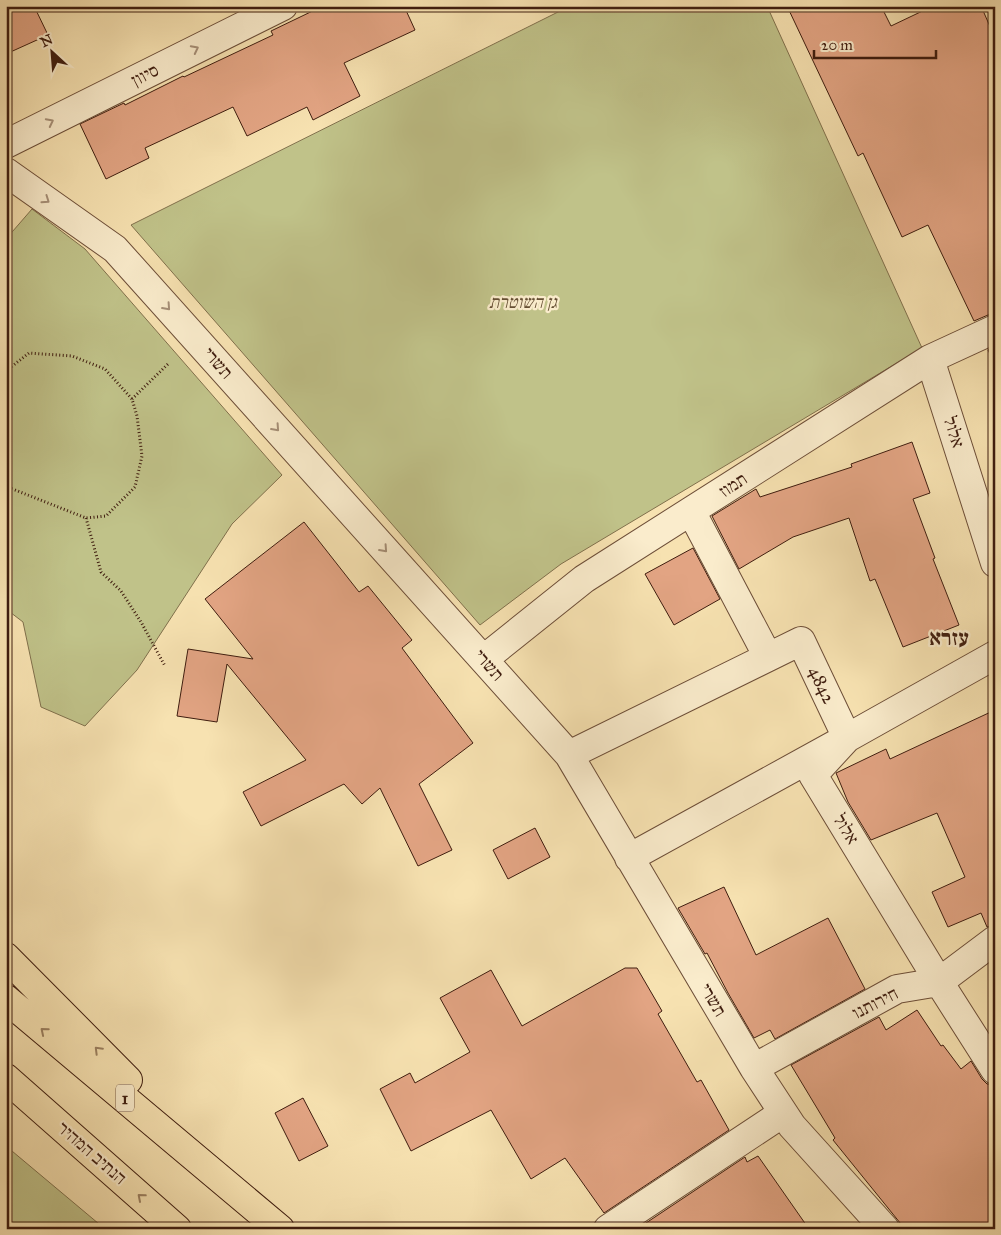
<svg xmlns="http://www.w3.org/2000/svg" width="1001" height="1235" viewBox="0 0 1001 1235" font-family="'IM FELL Great Primer','Frank Ruhl Libre',serif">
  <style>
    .green { fill: #c0c289; stroke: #80704c }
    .building { fill: #e2a483; stroke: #3f1d0f }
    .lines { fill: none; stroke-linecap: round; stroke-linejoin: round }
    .minor-casing { stroke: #6d4e38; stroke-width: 30 }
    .highway-casing { stroke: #3f1d0f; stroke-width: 30 }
    .path { stroke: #3f1d0f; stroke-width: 3; stroke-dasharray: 1 2.5; stroke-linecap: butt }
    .minor { stroke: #faeccc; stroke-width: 28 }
    .highway { stroke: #f7e2b1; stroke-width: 28 }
    .oneway { stroke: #a68f77 }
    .oneway2 { stroke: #9b8060 }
    .labels { text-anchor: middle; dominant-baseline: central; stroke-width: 4.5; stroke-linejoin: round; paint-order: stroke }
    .shield { fill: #faeccc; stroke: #775b48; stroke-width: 1 }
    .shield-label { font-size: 16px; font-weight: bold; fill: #3f1d0f }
    .street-label { font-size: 18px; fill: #3f1d0f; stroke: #faeccc }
    .park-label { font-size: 18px; font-style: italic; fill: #664f34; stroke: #faeccc }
    .district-label { font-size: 22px; font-weight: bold; fill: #3f1d0f; stroke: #faeccc }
  </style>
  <rect width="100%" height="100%" fill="#f7e2b1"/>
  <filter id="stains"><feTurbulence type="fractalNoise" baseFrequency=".004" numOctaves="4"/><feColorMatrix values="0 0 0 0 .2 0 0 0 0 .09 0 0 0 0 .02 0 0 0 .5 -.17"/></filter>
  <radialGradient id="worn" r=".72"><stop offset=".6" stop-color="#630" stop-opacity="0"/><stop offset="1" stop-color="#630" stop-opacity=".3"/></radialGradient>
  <path class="green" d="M570,6h197l155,342 -361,216 -81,61 -349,-400z
    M32,209l53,40 197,226 -50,49 -95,146 -52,56 -44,-19 -18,-85 -17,-13v-370z
    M6,1146l99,83h-99z"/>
  <path class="building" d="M6,6h28l14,29 -42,19z
    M323,6h81l11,24 -71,33 16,33 -47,24 -6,-13 -60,29 -14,-29 -88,41 4,10 -43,21 -26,-55 44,-21 1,2 58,-29 1,1 89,-42 -2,-4z
    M787,6h94l10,20 42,-20h48l14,32v276l-7,1 -14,6 -46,-96 -26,12 -39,-84 -5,3z
    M995,346v18l-7,-14z
    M912,442l18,51 -17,6 22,59 -2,1 26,66 -56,22 -28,-68 -5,2 -21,-63 -56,19 -54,32 -27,-53 44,-27 4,8 92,-30 -1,-3z
    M304,522l55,70 9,-6 44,54 -10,8 71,95 -54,41 33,66 -34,16 -38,-78 -18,16 -18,-20 -83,42 -18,-34 63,-32 -79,-96 -10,58 -40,-6 11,-67 65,10 -48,-60z
    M693,548l27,51 -46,26 -29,-51z
    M995,710v215l-8,2 -6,-14 -33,14 -16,-35 33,-15 -28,-64 -66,27 -23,-38 -12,-29 50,-24 4,10z
    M535,828l15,29 -42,22 -15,-29z
    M724,887l32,68 72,-37 37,71 -90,50 -5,-9 -16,8 -26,-45 -21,-40 -2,1 -27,-46z
    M625,968h12l25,43 -4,3 39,68 4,-2 28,50 -125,83 -39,-55 -34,21 -40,-69 -80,41 -31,-62 30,-16 5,10 55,-31 -30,-54 51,-28 31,56z
    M917,1010l24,36 2,-1 18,24 10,-8 11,18 5,5 8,1v144h-90l-72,-89 2,-2 -44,-73 88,-48 7,13z
    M303,1098l25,48 -29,15 -24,-48z
    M758,1156l51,73h-172l108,-72 2,5z"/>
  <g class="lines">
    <g class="minor-casing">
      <path id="minor" d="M6,144l277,-138
        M6,172l109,77 454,506 185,313 38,58 93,103
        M930,359l65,204
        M691,511l77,146
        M995,655l-148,83 -34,37 126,207 56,88
        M484,659l100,-80 346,-220 65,-30
        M569,755l232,-114 46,97 -218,120
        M754,1068l143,-79 42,-7 56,-42
        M608,1229l175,-116"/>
    </g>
    <g class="highway-casing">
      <path id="highway" d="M6,957l122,123
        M6,999l274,230
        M6,1078l171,151"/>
    </g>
    <path class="path" d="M6,371l23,-18 43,3 33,13 27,30 5,17 5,40 -7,31 -29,29 -20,2 -76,-30 -4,-4
      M132,399l37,-36
      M86,518l15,54 20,19 20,31 24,44"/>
    <use href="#minor" class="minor"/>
    <use href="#highway" class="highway"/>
  </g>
  <defs><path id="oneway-chevron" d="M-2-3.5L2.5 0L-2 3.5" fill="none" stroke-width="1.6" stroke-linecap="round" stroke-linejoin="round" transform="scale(1.25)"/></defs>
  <g class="oneway">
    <use href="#oneway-chevron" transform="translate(195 49) rotate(-27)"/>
    <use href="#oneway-chevron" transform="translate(50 122) rotate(-27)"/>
    <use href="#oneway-chevron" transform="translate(46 200) rotate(35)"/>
    <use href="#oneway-chevron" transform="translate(167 307) rotate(48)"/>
    <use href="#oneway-chevron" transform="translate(276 428) rotate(48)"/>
    <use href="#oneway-chevron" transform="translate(384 549) rotate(48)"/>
  </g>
  <g class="oneway2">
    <use href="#oneway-chevron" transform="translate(44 1031) rotate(-140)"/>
    <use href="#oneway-chevron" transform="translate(98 1050) rotate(-135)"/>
    <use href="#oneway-chevron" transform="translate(141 1197) rotate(-139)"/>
  </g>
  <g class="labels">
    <rect class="shield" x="116" y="1084.5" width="18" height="27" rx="4"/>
    <g class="shield-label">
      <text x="125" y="1098">1</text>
    </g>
    <g class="street-label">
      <text transform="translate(145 75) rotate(-27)">סיוון</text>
      <text transform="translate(218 363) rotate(48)">תשרי</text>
      <text transform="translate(954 432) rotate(73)">אלול</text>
      <text transform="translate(733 485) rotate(-33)">תמוז</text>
      <text transform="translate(489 665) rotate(48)">תשרי</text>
      <text transform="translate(822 685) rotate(65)">4842</text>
      <text transform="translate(846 829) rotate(59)">אלול</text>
      <text transform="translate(713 1000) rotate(59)">תשרי</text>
      <text transform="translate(875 1003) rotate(-27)">חירותנו</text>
      <text transform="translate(92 1153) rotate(41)">הנתיב המהיר</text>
    </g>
    <g class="park-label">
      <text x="523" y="302">גן השוטרת</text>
    </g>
    <g class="district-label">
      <text x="949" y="637">עזרא</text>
    </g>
  </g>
  <rect width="1001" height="1235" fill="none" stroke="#f7e2b1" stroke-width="25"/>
  <rect x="8" y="8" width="986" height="1220" fill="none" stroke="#3f1d0f" stroke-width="2.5"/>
  <rect x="12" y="12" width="976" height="1210" fill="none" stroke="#3f1d0f"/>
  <g transform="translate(52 52) rotate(334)" stroke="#faeccc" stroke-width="4" paint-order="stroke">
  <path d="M0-4L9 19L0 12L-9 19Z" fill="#3f1d0f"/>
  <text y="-8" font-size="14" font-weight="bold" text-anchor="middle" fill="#3f1d0f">N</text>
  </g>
  <path d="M814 50v8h122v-8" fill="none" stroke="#3f1d0f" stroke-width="2.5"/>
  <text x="821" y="50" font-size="15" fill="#3f1d0f" stroke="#faeccc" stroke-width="4" paint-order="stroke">20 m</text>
  <rect width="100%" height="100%" filter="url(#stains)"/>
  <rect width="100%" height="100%" fill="url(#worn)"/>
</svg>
